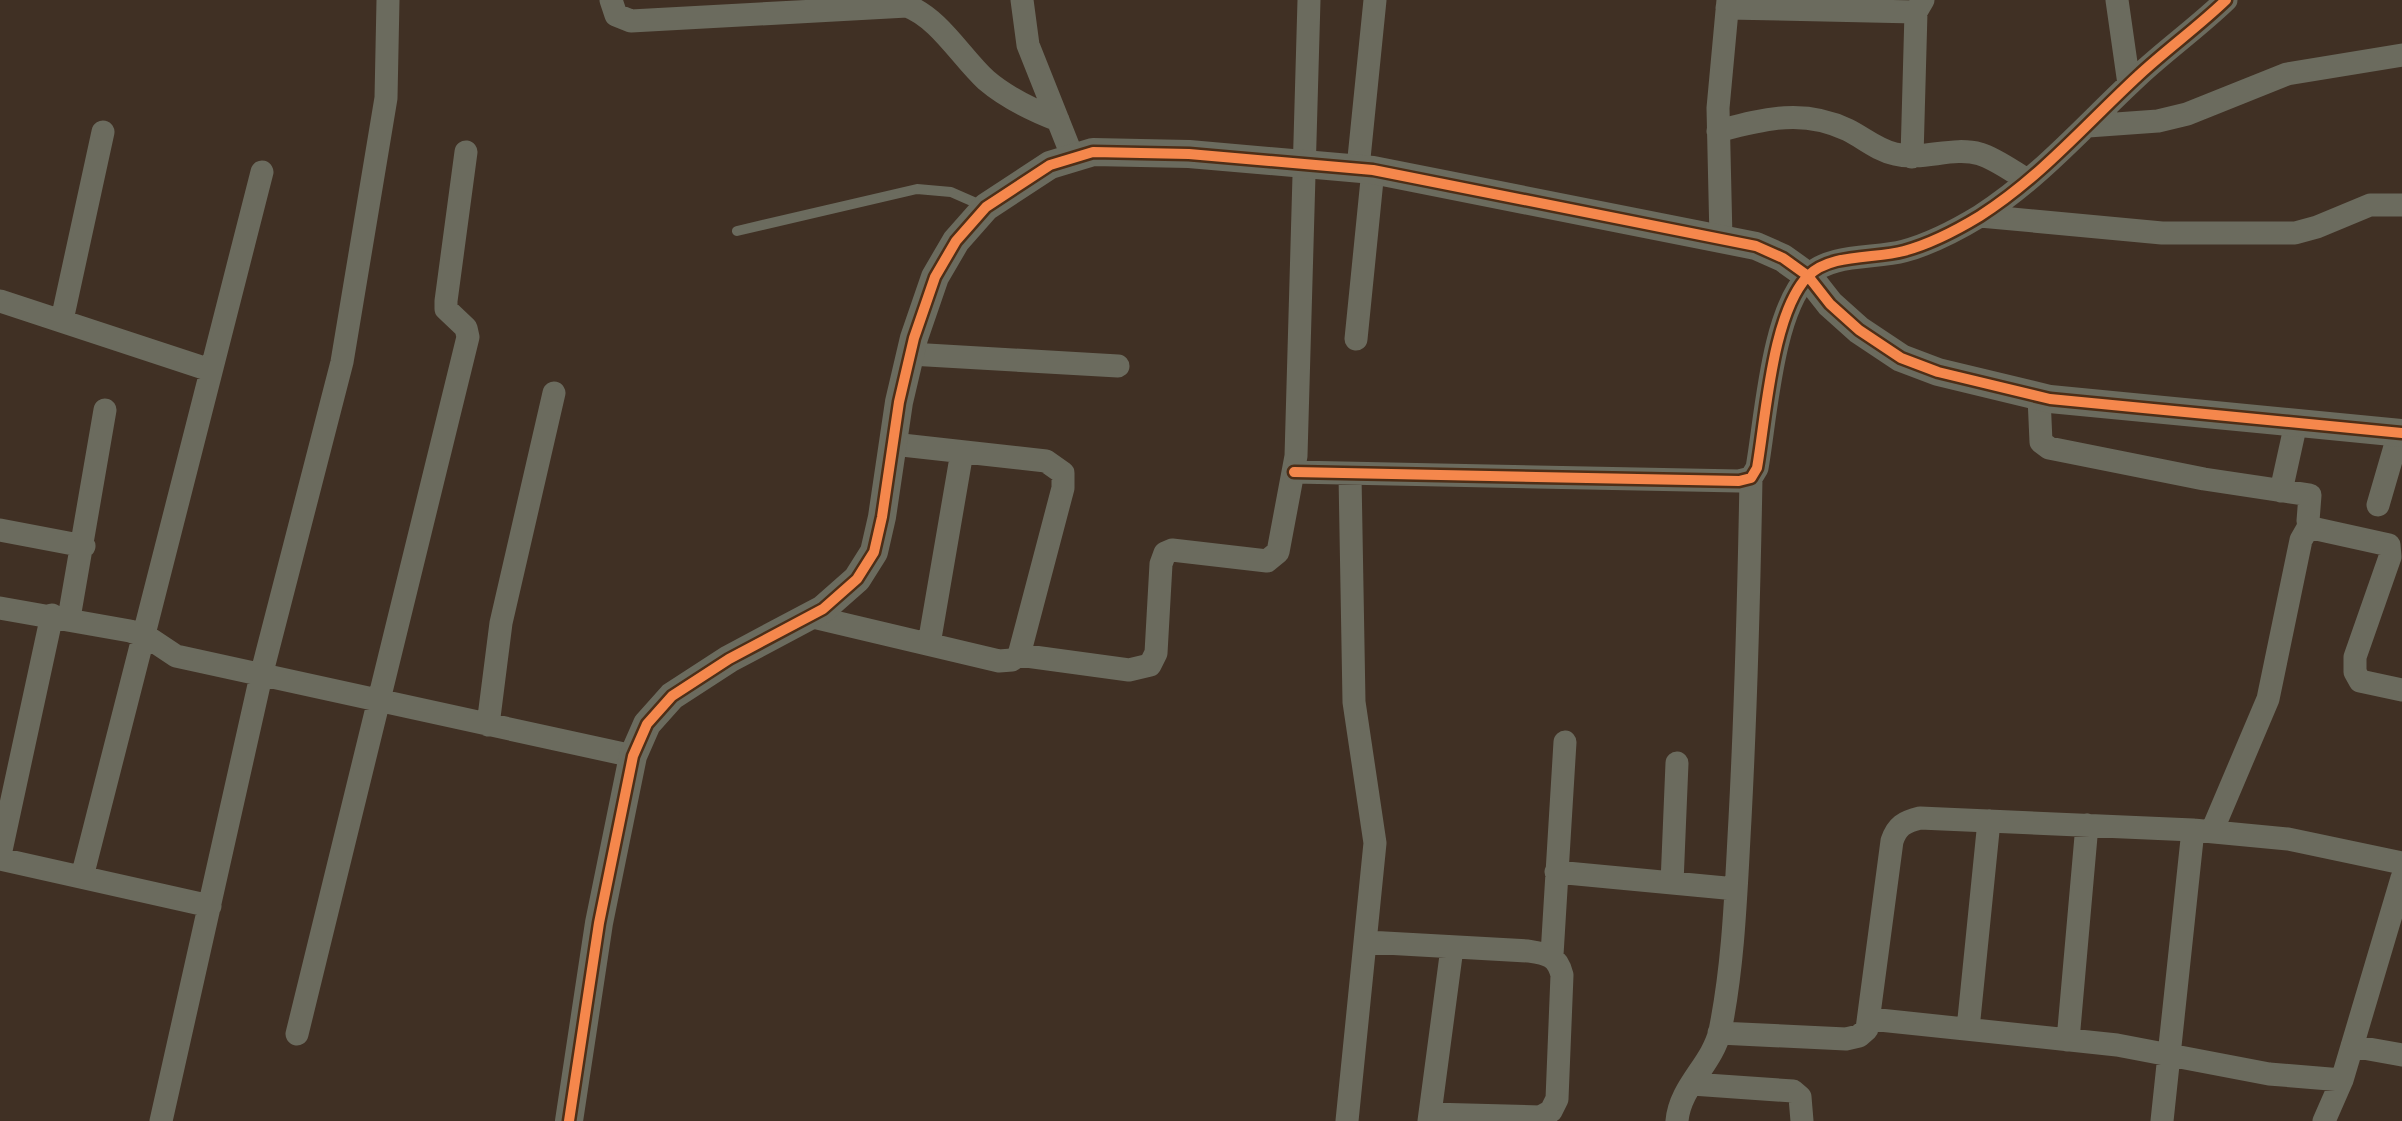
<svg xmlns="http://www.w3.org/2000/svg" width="2402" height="1121" viewBox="0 0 2402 1121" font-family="'Titillium Web',sans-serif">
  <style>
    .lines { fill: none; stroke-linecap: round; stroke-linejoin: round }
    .service { stroke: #6b6b5e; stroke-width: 10 }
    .minor { stroke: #6b6b5e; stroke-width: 23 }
    .tertiary { stroke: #6b6b5e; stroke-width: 28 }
    .cycleway-casing { stroke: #4d2e17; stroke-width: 15 }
    .cycleway { stroke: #f5874c; stroke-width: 10 }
  </style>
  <rect width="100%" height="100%" fill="#403024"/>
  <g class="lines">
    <path class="service" d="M737,231l180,-42 34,3 32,14"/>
    <path class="minor" d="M611,0l5,15 15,6 276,-15c32,12 54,51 79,74 21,18 46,30 72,40
      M1022,0l6,45 45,113
      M2117,0l12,84
      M1727,8l189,4
      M2088,126l70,-5 29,-7 100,-40 115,-19
      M1718,131c46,-12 85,-23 130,-1 16,8 29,20 47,24 28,7 57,-8 85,0 16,5 32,17 47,26
      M1912,157l4,-145 7,-12
      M1358,168l17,-168
      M1980,216l182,17h133l22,-6 53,-22h32
      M1721,239l-3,-131 10,-108
      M0,301l210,69
      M62,320l41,-188
      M1356,339l17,-169
      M910,354l208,12
      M2039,397l2,45 8,6 155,31 106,16 -2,26 4,7 77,17 1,12 -35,100v15l5,9 42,9
      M1294,472l445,9 12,-3 6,-10c9,-51 15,-155 51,-192 22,-23 67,-17 96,-25 26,-7 53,-21 76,-35 61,-39 106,-92 158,-140 29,-27 60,-49 88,-76
      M2281,491l15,-68
      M2378,505l21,-72
      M0,530l84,16
      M0,608l130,23 16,5 30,20 457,100
      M809,616l190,45 13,-1 7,-5 44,-167v-15l-17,-12 -153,-17
      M69,618l36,-208
      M929,644l33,-192
      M1019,655l110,15 21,-5 6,-12 5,-89 4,-11 7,-3 95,11 11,-9 18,-96 13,-456
      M488,725l13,-102 53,-230
      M2212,831l56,-132 33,-159 8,-14
      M0,855l52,-240
      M0,859l210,47
      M1556,872l180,17
      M82,877l180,-705
      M1672,883l5,-120
      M1367,942l161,9c19,3 29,4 34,24l-5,124 -6,12 -11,6 -110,-3
      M1552,955l13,-213
      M1870,1019l247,26 152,29 73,6
      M1968,1029l21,-208
      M1719,1033l127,6 13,-3 8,-7 25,-188c5,-15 12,-19 28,-23l273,12 95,9 114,24
      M297,1034l171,-697 -2,-9 -20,-19v-8l20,-149
      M2068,1040l19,-215
      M2352,1046l50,9
      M1692,1084l101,7 7,6 2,24
      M161,1121l100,-445 81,-314 44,-264 2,-98
      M1347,1121l28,-278 -21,-141 -4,-227
      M1429,1121l23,-173
      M1677,1121c3,-35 35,-56 43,-90 14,-69 16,-142 20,-212 6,-114 9,-228 11,-341
      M2162,1121l31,-291
      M2324,1121l18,-41 60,-202"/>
    <path class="tertiary" d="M569,1121l30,-198 34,-167 14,-32 25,-28 57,-37 94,-50 34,-30 17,-27 8,-35 17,-115 15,-64 21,-61 21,-36 30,-34 64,-42 43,-13 96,2 184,16 383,76 27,12 25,18 22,28 29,26 42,28 37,14 112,27 352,34"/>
    <g class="cycleway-casing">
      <path id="cycleway" d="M1294,472l445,9 12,-3 6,-10c9,-51 15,-155 51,-192 22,-23 67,-17 96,-25 26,-7 53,-21 76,-35 61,-39 106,-92 158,-140 29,-27 60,-49 88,-76
        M569,1121l30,-198 34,-167 14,-32 25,-28 57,-37 94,-50 34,-30 17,-27 8,-35 17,-115 15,-64 21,-61 21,-36 30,-34 64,-42 43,-13 96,2 184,16 383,76 27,12 25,18 22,28 29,26 42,28 37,14 112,27 352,34"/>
    </g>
    <use href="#cycleway" class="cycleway"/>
  </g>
</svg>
